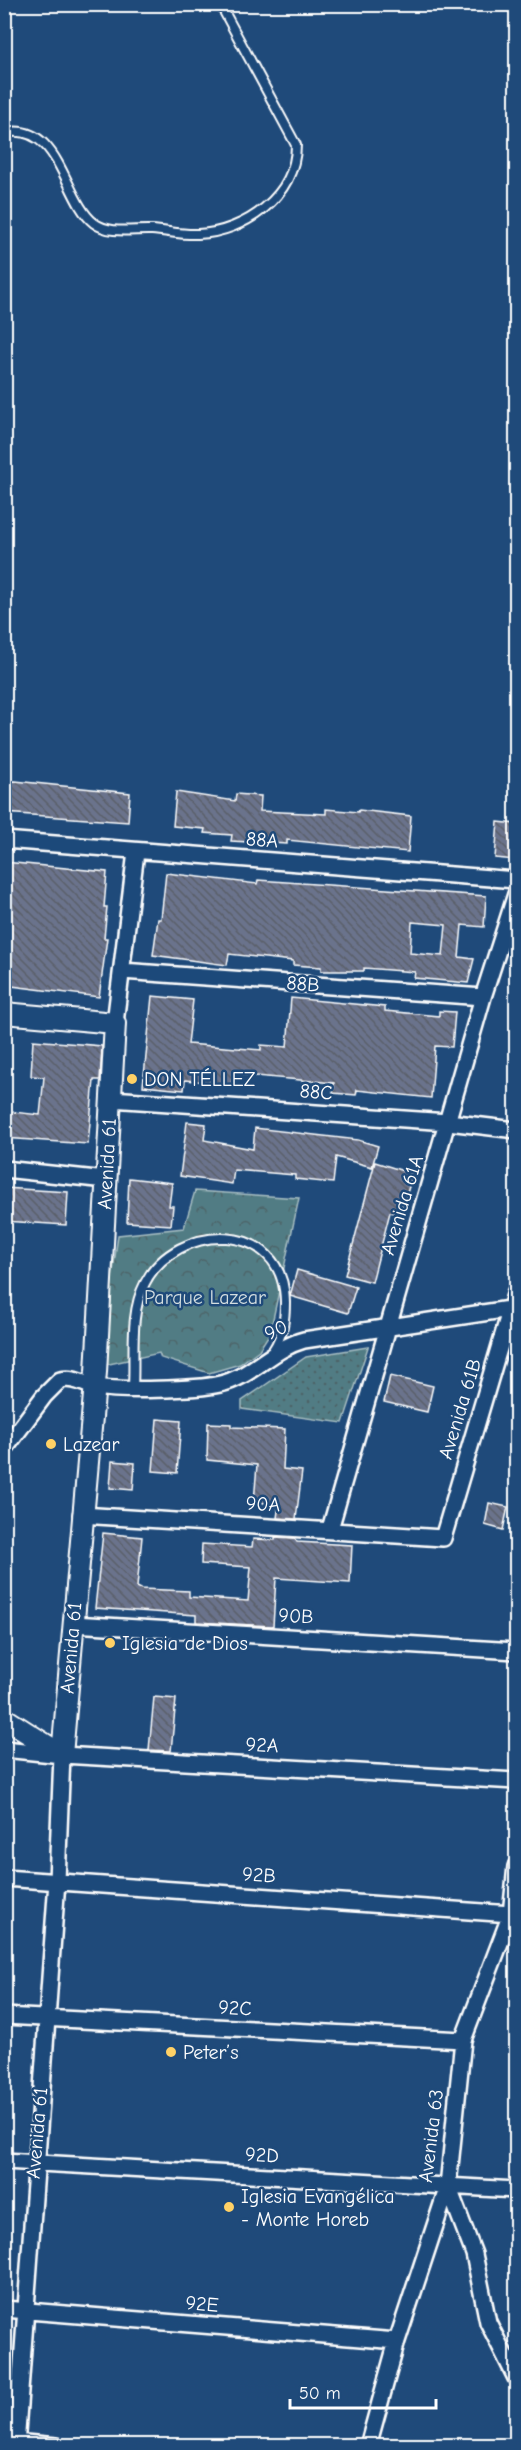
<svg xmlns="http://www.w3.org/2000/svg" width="521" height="2450" viewBox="0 0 521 2450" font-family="'Comic Neue',sans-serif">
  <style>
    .grass { fill: url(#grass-dots); stroke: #a8bec2; stroke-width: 1.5 }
    .park { fill: url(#park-crowns); stroke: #a8bec2; stroke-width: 1.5 }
    .building { fill: url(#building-back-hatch); stroke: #fff; stroke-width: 1.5; fill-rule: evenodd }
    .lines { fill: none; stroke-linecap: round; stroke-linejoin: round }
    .service-casing { stroke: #fff; stroke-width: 12 }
    .minor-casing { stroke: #fff; stroke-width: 20 }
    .tertiary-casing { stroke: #fff; stroke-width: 24 }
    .service { stroke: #1f4a7a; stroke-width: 8 }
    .minor { stroke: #1f4a7a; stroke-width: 15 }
    .tertiary { stroke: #1f4a7a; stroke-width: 20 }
    .poi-dot { fill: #ffd166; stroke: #1f4a7a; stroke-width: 2 }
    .labels { text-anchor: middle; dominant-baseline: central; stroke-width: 5; stroke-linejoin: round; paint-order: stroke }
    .street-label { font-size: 20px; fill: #fff; stroke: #1f4a7a }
    .poi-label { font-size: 20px; fill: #fff; stroke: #1f4a7a; text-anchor: start }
    .park-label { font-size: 20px; fill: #d4dee0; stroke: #1f4a7a }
  </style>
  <defs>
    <pattern id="grass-dots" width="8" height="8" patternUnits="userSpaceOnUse" patternTransform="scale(1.5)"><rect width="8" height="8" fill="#517c84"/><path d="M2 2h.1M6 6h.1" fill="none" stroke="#4e6468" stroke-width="1.8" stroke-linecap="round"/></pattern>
    <pattern id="park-crowns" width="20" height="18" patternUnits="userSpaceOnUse" patternTransform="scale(1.5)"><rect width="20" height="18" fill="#517c84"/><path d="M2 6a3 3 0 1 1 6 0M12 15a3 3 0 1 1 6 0" fill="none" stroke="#4e6468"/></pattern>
    <pattern id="building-back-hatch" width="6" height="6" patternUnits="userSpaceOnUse" patternTransform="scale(1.5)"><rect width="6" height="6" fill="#6b738c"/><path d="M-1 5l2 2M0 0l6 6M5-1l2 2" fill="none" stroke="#5a5e69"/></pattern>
  </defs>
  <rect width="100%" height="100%" fill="#1f4a7a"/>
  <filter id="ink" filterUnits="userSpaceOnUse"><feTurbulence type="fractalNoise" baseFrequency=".0167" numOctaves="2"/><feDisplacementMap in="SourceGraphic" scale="12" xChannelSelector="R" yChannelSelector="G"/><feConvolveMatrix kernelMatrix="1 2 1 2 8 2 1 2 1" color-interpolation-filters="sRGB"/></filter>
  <g filter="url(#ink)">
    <path class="grass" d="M368,1347l-25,76 -101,-14v-8l64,-44z"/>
    <path class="park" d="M195,1191l104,7 -29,135 -11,17 -19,14 -31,9 -48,-15 -2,-5 -59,13 18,-131 66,-7z"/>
    <path class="building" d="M15,781l115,12 -2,29 -124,-9v-31z
      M176,792l59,9 1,-7 25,2 -1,15 66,3v-5l32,3 1,-2 52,6 -3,36 -121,-12v4l-56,-3 1,-6 -28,-2 1,-4 -32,-3z
      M498,822l18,2v36l-21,-2z
      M4,862l103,10 -3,35h3l-3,31h3l-8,59 -95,-12z
      M166,873l91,11 1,-4 228,16 -2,31 -22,-2 -3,32 15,2 -6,24 -54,-5 1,-6 -51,-4v3h-43v-4l-28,-2v-4l-64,-7 -2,11 -74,-10 5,-36h3zM412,922l34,3 -3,31 -33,-3z
      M152,996l41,4 -5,44 73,6v-5l26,2 4,-49 94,9v4l54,5v-5l16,1 -3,35 -17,-1 -4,52 -74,-8 -1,5 -23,-2 1,-10 -101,-9 -1,10 -47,-4 -1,10 -41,-4z
      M33,1040l69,6 -2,34h-6l-6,64 -84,-6v-27l36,4 4,-38 -13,-1z
      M187,1122l19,2 -2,16 49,9 2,-21 103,12 20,6 -6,21 -36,-10 -3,26 -38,-4v-4l-61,-5 -2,14 -52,-8z
      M375,1162l38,12 -13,41 -10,-3 -18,70 -27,-7z
      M129,1178l43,5 -3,23h4l-2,19 -44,-3z
      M4,1188l64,4 -2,33 -62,-4z
      M297,1270l59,17 -8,26 -58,-17z
      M390,1376l43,10 -6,26 -43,-10z
      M157,1419l24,2 -4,52 -24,-2z
      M208,1423l23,1v3l54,2 -2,40 19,2 -6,48 -19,-1 2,-14 -25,-2 3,-37 -50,-5z
      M112,1461l23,2 -2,27 -23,-2z
      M489,1503l19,4 -5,23 -18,-5z
      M103,1533l39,4 -5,50 4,2 48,2v6l59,4 3,-34 -50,-3 1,-20 50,3 1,-8 22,1v-3l19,1 3,4 55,3 -2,38 -74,-5 -3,48 -77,-4v-7l-101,-7z
      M154,1697l22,2 -5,52 -22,-1z"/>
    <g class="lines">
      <g class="service-casing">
        <path id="service" d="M4,133c56,-13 60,67 90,90 16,12 40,6 58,7 15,1 31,5 46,4 47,-2 98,-38 98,-89l-76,-141
          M133,1387c2,-32 -4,-74 12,-104 31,-61 139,-65 140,19 0,18 -2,33 -12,48"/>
      </g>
      <g class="minor-casing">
        <path id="minor" d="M4,840l512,40
          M122,971l361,26
          M115,1023l21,-171
          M111,1099l337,23 68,8
          M4,1169l102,11
          M4,1450l40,-54 16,-16c15,-3 22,4 36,7 24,4 99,3 124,-3 32,-7 51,-35 84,-44l212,-32
          M81,1515l362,23 73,-247
          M330,1529l153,-532 33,-103
          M73,1624l443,27
          M4,1749l58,6 454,26
          M4,1878l507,36
          M4,2016l459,24
          M4,2161l512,29
          M448,2186l26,68 14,68 28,56
          M4,2309l393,32
          M4,2441l53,5
          M16,2446l41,-565 5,-126
          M368,2446l29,-105 51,-155 15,-146 48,-126 5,-48"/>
      </g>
      <g class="tertiary-casing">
        <path id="tertiary" d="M4,1013l111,10 -19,349 -34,383 -58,-37"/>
      </g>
      <use href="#service" class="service"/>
      <use href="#minor" class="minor"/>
      <use href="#tertiary" class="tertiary"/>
    </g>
  </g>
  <g class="poi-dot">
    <circle cx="132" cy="1079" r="6"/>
    <circle cx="51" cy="1444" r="6"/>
    <circle cx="110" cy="1643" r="6"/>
    <circle cx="171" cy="2052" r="6"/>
    <circle cx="229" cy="2207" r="6"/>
  </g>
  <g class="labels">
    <g class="street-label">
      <text transform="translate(262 840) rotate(4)">88A</text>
      <text transform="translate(303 984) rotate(4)">88B</text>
      <text transform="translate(316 1092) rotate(4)">88C</text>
      <text transform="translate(107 1164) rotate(-87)">Avenida 61</text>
      <text transform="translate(402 1205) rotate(-73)">Avenida 61A</text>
      <text transform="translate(276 1330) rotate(-26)">90</text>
      <text transform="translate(460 1409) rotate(-73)">Avenida 61B</text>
      <text transform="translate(263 1504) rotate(3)">90A</text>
      <text transform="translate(296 1616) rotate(3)">90B</text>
      <text transform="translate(71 1648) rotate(-85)">Avenida 61</text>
      <text transform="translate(262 1745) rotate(3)">92A</text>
      <text transform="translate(259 1875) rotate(4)">92B</text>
      <text transform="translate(235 2008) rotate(3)">92C</text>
      <text transform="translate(37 2133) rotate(-85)">Avenida 61</text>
      <text transform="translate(431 2136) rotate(-83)">Avenida 63</text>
      <text transform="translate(262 2155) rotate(3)">92D</text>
      <text transform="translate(202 2304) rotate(5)">92E</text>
    </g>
    <g class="poi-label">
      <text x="144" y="1079">DON TÉLLEZ</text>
      <text x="63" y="1444">Lazear</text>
      <text x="122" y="1643">Iglesia de Dios</text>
      <text x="183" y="2052">Peter’s</text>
      <text x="241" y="2196">Iglesia Evangélica<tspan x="241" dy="23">- Monte Horeb</tspan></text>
    </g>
    <g class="park-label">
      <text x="205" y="1297">Parque Lazear</text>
    </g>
  </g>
  <rect width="521" height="2450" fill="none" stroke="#1f4a7a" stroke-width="24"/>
  <rect x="12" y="12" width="497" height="2426" fill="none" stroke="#fff" stroke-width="2" filter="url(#ink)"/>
  <path d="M290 2399v9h146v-9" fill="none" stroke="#ffffff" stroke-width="3"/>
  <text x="299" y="2399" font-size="18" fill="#ffffff" stroke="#1f4a7a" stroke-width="4.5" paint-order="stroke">50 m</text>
</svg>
